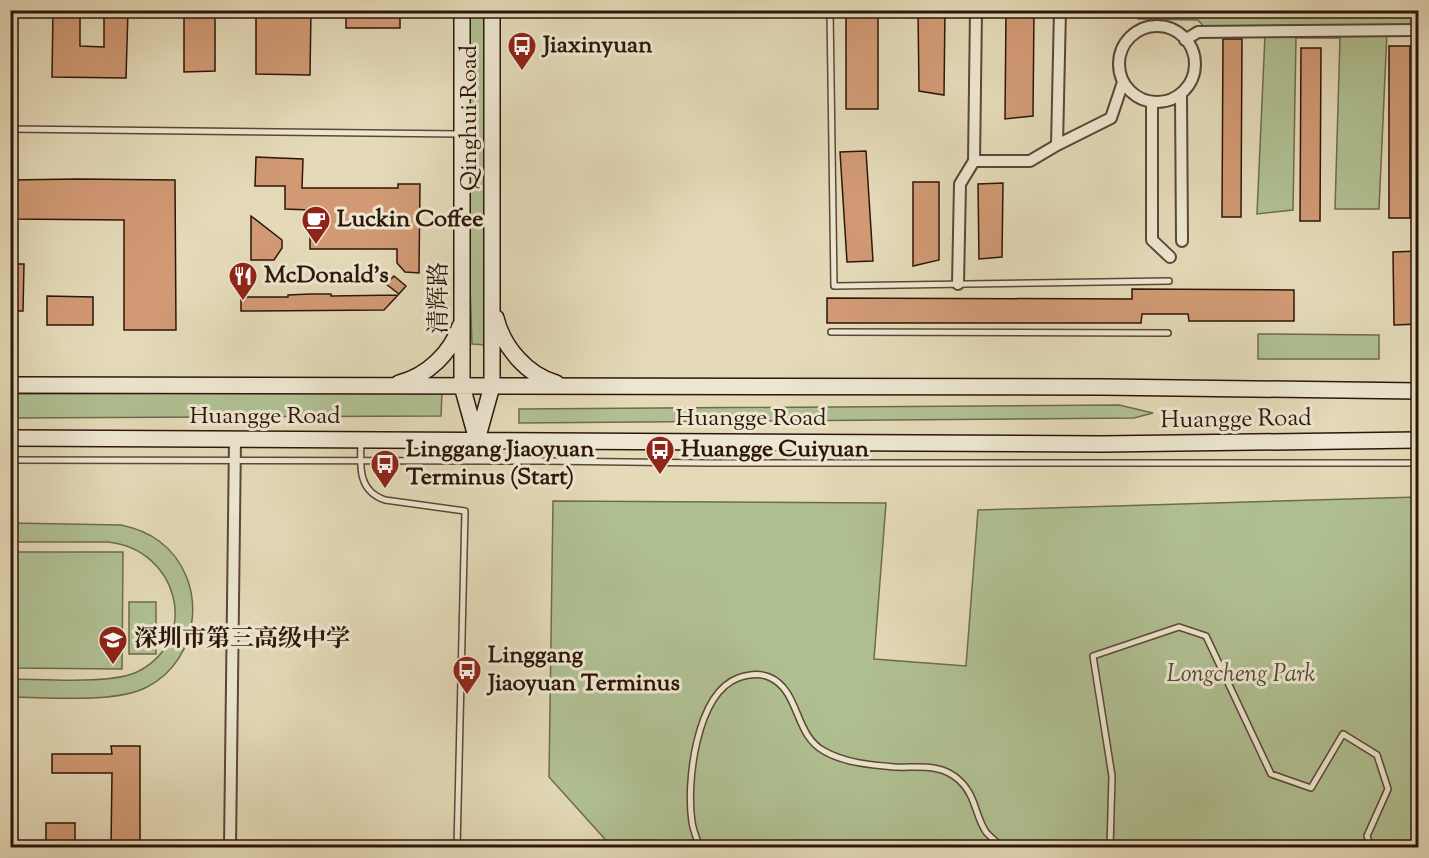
<svg xmlns="http://www.w3.org/2000/svg" width="1429" height="858" viewBox="0 0 1429 858" font-family="'Sorts Mill Goudy','Noto Serif SC',serif">
  <style>
    .green { fill: #b0c092; stroke: #6e6b4e; stroke-width: 1.5 }
    .building { fill: #d19a75; stroke: #2d160a; stroke-width: 1.5 }
    .lines { fill: none; stroke-linecap: round; stroke-linejoin: round }
    .lane-casing { stroke: #5b4736; stroke-width: 8 }
    .street-casing { stroke: #5b4736; stroke-width: 14 }
    .secondary-casing { stroke: #2d160a; stroke-width: 18 }
    .lane { stroke: #ede7d1; stroke-width: 5 }
    .street { stroke: #ede7d1; stroke-width: 10 }
    .secondary { stroke: #ede7d1; stroke-width: 15 }
    .labels { text-anchor: middle; dominant-baseline: central; stroke-width: 6; stroke-linejoin: round; paint-order: stroke }
    .poi-label { font-size: 24px; font-weight: bold; fill: #2d160a; stroke: #ede7d1; text-anchor: start }
    .street-label { font-size: 24px; fill: #2d160a; stroke: #ede7d1 }
    .park-label { font-size: 24px; font-style: italic; fill: #544933; stroke: #ede7d1 }
  </style>
  <rect width="100%" height="100%" fill="#e4dab8"/>
  <filter id="stains"><feTurbulence type="fractalNoise" baseFrequency=".00333" numOctaves="4"/><feColorMatrix values="0 0 0 0 .2 0 0 0 0 .09 0 0 0 0 .02 0 0 0 .5 -.17"/></filter>
  <radialGradient id="worn" r=".72"><stop offset=".6" stop-color="#630" stop-opacity="0"/><stop offset="1" stop-color="#630" stop-opacity=".3"/></radialGradient>
  <path class="green" d="M1139,10l279,1v25l-31,-4 -8,177h-44l5,-171h-44l-3,172 -36,4 8,-179 -55,-1 -12,-14 -60,-1z
    M470,11h16v334l-14,-1 -3,-88z
    M1258,334l121,1v24h-121z
    M442,392l-1,24 -430,2 -1,-24z
    M1119,405l34,8 -19,5 -615,5v-14z
    M1418,497v350h-806l-63,-70 4,-276 333,2 -12,156 92,7 12,-156z
    M11,523l110,2c14,3 26,7 38,16 50,37 43,118 -12,146 -32,17 -99,10 -136,10v-18c32,0 102,6 128,-8 63,-34 38,-123 -32,-129h-96z
    M11,552h112l-1,117 -111,-1z
    M129,602h27v52h-27z"/>
  <path class="building" d="M53,10h27v36l24,1v-37h24l-2,68 -74,-1z
    M184,10h31v61l-31,1z
    M256,10h55l-1,65 -54,-1z
    M346,10h54v18h-54z
    M846,10h32v99h-32z
    M918,10h27l-1,85 -25,-4z
    M1006,10h28l-1,106 -28,3z
    M1223,39h19l-1,178h-19z
    M1389,46h21v172h-21z
    M1301,48h20l-1,173h-20z
    M866,151l7,110 -26,1 -7,-110z
    M256,157l47,2 -1,29h96v-4h22l-1,89 -14,-1 -8,-9v-14h-87v-39l-25,-1v-23h-30z
    M78,179l97,1 1,150h-52v-110l-114,-1v-39z
    M913,182h26v78l-26,6z
    M1003,183l-1,74 -23,2 -1,-75z
    M251,216l31,24v8l-8,12h-23z
    M1419,251v73l-25,1 -1,-73z
    M10,264h14l-1,47h-13z
    M394,276l12,10 -7,8 -13,-10z
    M1132,289l162,1v31h-105l-1,-7h-46l-1,9h-314v-25l305,1z
    M310,294h21v2l67,-1 -14,15 -143,1v-14h47v-2z
    M47,296l46,1v28h-46z
    M111,746h29v102h-29l1,-75h-60v-19h60z
    M46,823h29v25h-29z"/>
  <g class="lines">
    <g class="lane-casing">
      <path id="lane" d="M830,10l4,276 335,-5
        M10,129l451,5
        M831,332l337,1
        M361,442c-1,25 -3,49 24,58l80,11 -8,337
        M10,460l535,1 162,2h711
        M700,848c-3,-9 -7,-18 -8,-26 -6,-39 4,-128 46,-144 9,-3 22,-5 31,-1 31,13 25,58 55,74 21,12 47,14 71,16 23,1 46,-4 64,13 17,15 16,36 27,52 4,5 11,10 17,16
        M1110,848l2,-72 -19,-120 86,-29 27,9 65,138 40,14 32,-54 34,21 11,34 -21,47 4,12"/>
    </g>
    <g class="street-casing">
      <path id="street" d="M976,10l-2,151h56l27,-16
        M1060,10l-3,135 54,-27 12,-36
        M1119 64a38 38 0 1 1 76 0a38 38 0 1 1-76 0Z
        M1185,40l13,-8 220,-2
        M1181,94l1,147
        M1152,102v138l18,17
        M958,284l2,-100 14,-23
        M230,848l5,-409"/>
    </g>
    <g class="secondary-casing">
      <path id="secondary" d="M462,10v376l15,54
        M496,318c7,29 31,57 60,65
        M399,383c28,-7 52,-30 61,-57
        M10,385l1093,2 315,4
        M10,438l1093,6 315,-4
        M477,440l15,-54v-376"/>
    </g>
    <use href="#lane" class="lane"/>
    <use href="#street" class="street"/>
    <use href="#secondary" class="secondary"/>
  </g>
  <defs>
    <g id="bus-pin" transform="scale(1.5)"><path d="M0 17L-7.5 6A9.5 9.5 0 1 1 7.5 6Z" fill="#8f2418" stroke="#ede7d1"/><path d="M-5-6H5V4H4V6H2V4H-2V6H-4V4H-5ZM-3.5-4V0h7V-4ZM-3.5 1.2v1.5H-2V1.2ZM2 1.2v1.5H3.5V1.2Z" fill="#fff"/></g>
    <g id="cafe-pin" transform="scale(1.5)"><path d="M0 17L-7.5 6A9.5 9.5 0 1 1 7.5 6Z" fill="#8f2418" stroke="#ede7d1"/><path d="M-5.5-4.5H6V0H3Q3 3.5 0 3.5H-2.5Q-5.5 3.5-5.5 0ZM3-3.2v2h1.7v-2ZM-6 4.5H4V6H-6Z" fill="#fff"/></g>
    <g id="restaurant-pin" transform="scale(1.5)"><path d="M0 17L-7.5 6A9.5 9.5 0 1 1 7.5 6Z" fill="#8f2418" stroke="#ede7d1"/><path d="M-5-6h1v4h1v-4h1v4h1v-4h1v5L-1.5 .5V6h-2V.5L-5-1ZM5-6V6H3V1.5H1.5Q1.5-4 5-6Z" fill="#fff"/></g>
    <g id="school-pin" transform="scale(1.5)"><path d="M0 17L-7.5 6A9.5 9.5 0 1 1 7.5 6Z" fill="#8f2418" stroke="#ede7d1"/><path d="M0-5L7-2L0 1L-7-2ZM-4 1L0 2.5L4 1V4Q0 6-4 4Z" fill="#fff"/></g>
  </defs>
  <g fill-rule="evenodd">
    <use href="#bus-pin" x="522" y="46"/>
    <use href="#cafe-pin" x="316" y="220"/>
    <use href="#restaurant-pin" x="243" y="276"/>
    <use href="#bus-pin" x="660" y="450"/>
    <use href="#bus-pin" x="385" y="464"/>
    <use href="#school-pin" x="113" y="640"/>
    <use href="#bus-pin" x="467" y="670"/>
  </g>
  <g class="labels">
    <g class="poi-label">
      <text x="543" y="46">Jiaxinyuan</text>
      <text x="337" y="220">Luckin Coffee</text>
      <text x="264" y="276">McDonald's</text>
      <text x="406" y="450">Linggang Jiaoyuan<tspan x="406" dy="28">Terminus (Start)</tspan></text>
      <text x="681" y="450">Huangge Cuiyuan</text>
      <text x="134" y="640">深圳市第三高级中学</text>
      <text x="488" y="656">Linggang<tspan x="488" dy="28">Jiaoyuan Terminus</tspan></text>
    </g>
    <g class="street-label">
      <text transform="translate(470 118) rotate(-90)">Qinghui Road</text>
      <text transform="translate(440 298) rotate(-90)">清辉路</text>
      <text x="265" y="417">Huangge Road</text>
      <text x="751" y="419">Huangge Road</text>
      <text transform="translate(1236 420) rotate(-1)">Huangge Road</text>
    </g>
    <g class="park-label">
      <text x="1241" y="675">Longcheng Park</text>
    </g>
  </g>
  <rect width="1429" height="858" fill="none" stroke="#e4dab8" stroke-width="36"/>
  <rect x="12" y="12" width="1405" height="834" fill="none" stroke="#2d160a" stroke-width="3"/>
  <rect x="18" y="18" width="1393" height="822" fill="none" stroke="#2d160a" stroke-width="1.5"/>
  <rect width="100%" height="100%" filter="url(#stains)"/>
  <rect width="100%" height="100%" fill="url(#worn)"/>
</svg>
